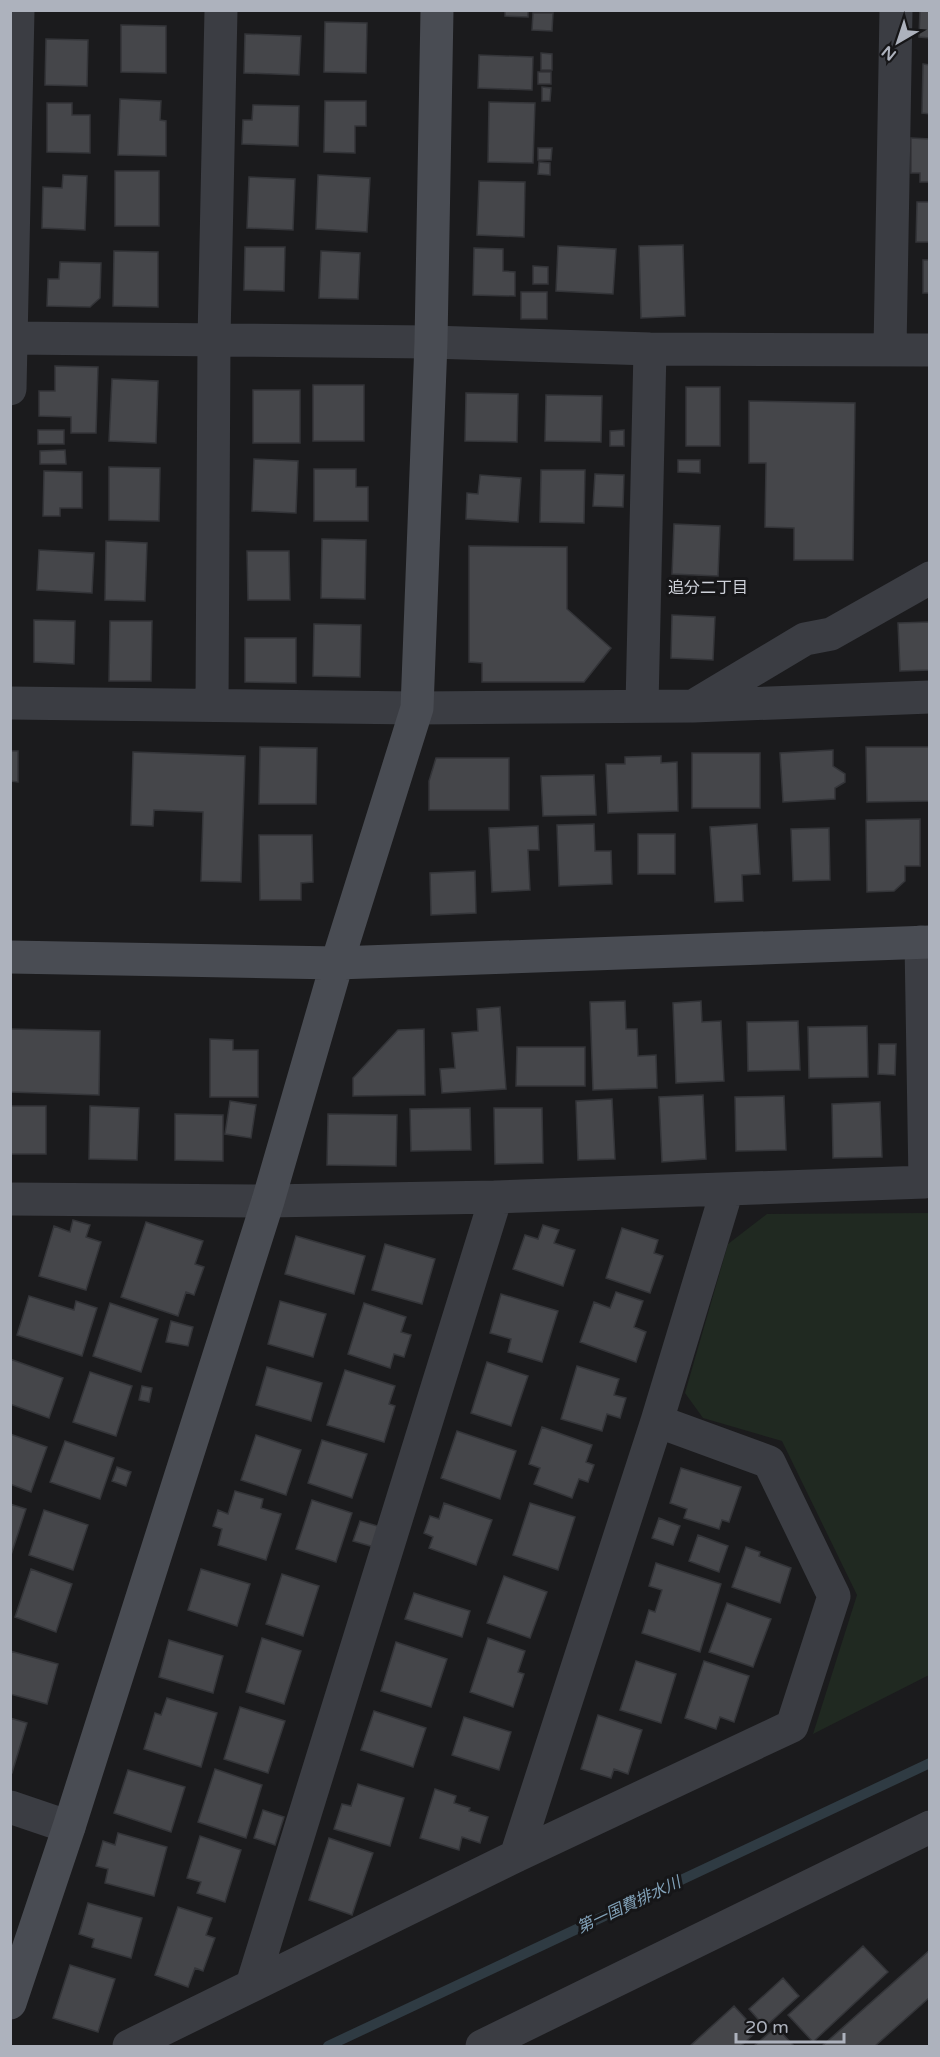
<svg xmlns="http://www.w3.org/2000/svg" width="940" height="2057" viewBox="0 0 940 2057" font-family="'Varela Round','Noto Sans JP',sans-serif">
  <style>
    .green { fill: #202921 }
    .lines { fill: none; stroke-linecap: round; stroke-linejoin: round }
    .stream { stroke: #2f3b43; stroke-width: 10 }
    .building { fill: #45464a; stroke: #343539; stroke-width: 1.5 }
    .street { stroke: #3b3d43; stroke-width: 33 }
    .secondary { stroke: #494c53; stroke-width: 33 }
    .labels { text-anchor: middle; dominant-baseline: central; stroke-width: 6; stroke-linejoin: round; paint-order: stroke }
    .neighbourhood-label { font-size: 16px; fill: #ced1d9; stroke: #161618 }
    .water-label { font-size: 16px; font-style: italic; fill: #82a2b9; stroke: #161618 }
  </style>
  <rect width="100%" height="100%" fill="#1b1b1d"/>
  <path class="green" d="M929,1213v462l-116,59 44,-139 -75,-154 -79,-23 -18,-25 43,-149 39,-30z"/>
  <g class="lines">
    <path class="stream" d="M328,2046l602,-283"/>
  </g>
  <path class="building" d="M505,10h23v7l-23,-1z
    M920,10h10v28l-11,-1z
    M533,13h20l-1,18 -20,-1z
    M325,22l42,1 -1,50 -42,-1z
    M121,25l45,1v47l-45,-1z
    M245,34l56,2 -2,39 -55,-2z
    M46,39l42,1 -1,46 -42,-1z
    M541,53l11,1v16h-11z
    M479,55l54,2 -1,33 -54,-2z
    M923,64l7,1v49l-8,-1z
    M538,72h13v12h-13z
    M542,87l9,1 -1,13h-8z
    M120,99l41,2 -1,19 6,1v35l-48,-1z
    M325,101h41v25h-11v27l-31,-1z
    M489,102l46,1 -2,60 -45,-1z
    M47,103h25v12h18v38l-43,-1z
    M253,105l46,1 -1,40 -56,-2 1,-24h9z
    M911,138l19,1v43h-10v-9h-9z
    M538,148h14l-1,12h-13z
    M539,162l11,1v12l-12,-1z
    M115,171h44v55h-44z
    M63,175l24,1 -2,54 -43,-2 1,-41 19,1z
    M318,175l52,3 -3,54 -51,-3z
    M249,177l46,2 -2,51 -46,-2z
    M479,181l46,1 -1,55 -47,-2z
    M917,202h13v40h-14z
    M683,245l2,71 -44,2 -2,-72z
    M558,246l58,3 -3,45 -57,-3z
    M245,247h40l-1,44 -40,-1z
    M474,248l29,1v22l12,1v24l-42,-1z
    M114,251l44,1v55l-45,-1z
    M321,251l39,2 -2,46 -39,-1z
    M923,260h7v33h-7z
    M60,262l41,1 -1,35 -10,9 -43,-1 1,-27h11z
    M533,266l15,1v17h-15z
    M521,292h26v27h-26z
    M55,366l43,1 -2,66h-25v-16l-32,-1v-25h16z
    M112,379l46,2 -2,62 -47,-2z
    M313,385h51v56h-51z
    M686,387h34v59h-34z
    M253,390h47v53h-47z
    M466,393l52,1 -1,48 -52,-1z
    M546,395l56,1 -1,46 -56,-1z
    M749,401l106,2 -2,157h-59v-32l-29,-1 1,-64h-17z
    M38,430h26v14h-26z
    M624,430v16h-14v-15z
    M65,450l1,14h-26v-13z
    M254,459l44,2 -2,52 -44,-2z
    M678,460h22v13l-22,-1z
    M109,467l51,1 -1,53 -50,-1z
    M314,469h42v18h12v34h-54z
    M541,470h44l-1,53 -44,-1z
    M44,471l38,1v36h-22v8h-17z
    M595,474l29,1 -1,32 -30,-1z
    M480,475l41,3 -3,44 -52,-3 1,-26 11,1z
    M674,524l46,2 -2,50 -46,-2z
    M322,539l44,1 -1,59 -44,-1z
    M106,541l41,2 -2,58 -40,-1z
    M469,546l98,1v62l44,39 -27,34h-102v-19l-13,-1z
    M39,550l55,3 -2,40 -55,-3z
    M247,551h42l1,49h-42z
    M672,615l43,2 -2,43 -42,-2z
    M34,620l41,1 -1,43 -40,-2z
    M110,621h42l-1,60h-42z
    M930,622v48l-30,1 -2,-48z
    M314,624l47,1 -1,52 -47,-1z
    M245,638h51v45l-51,-1z
    M260,747l57,1 -1,56h-57z
    M866,747h64v54l-63,1z
    M833,750v16l12,8v8l-10,6v11l-52,3 -3,-49z
    M10,751h8v31l-8,-1z
    M133,752l112,4 -4,126 -40,-1 2,-69 -49,-2 -1,16 -22,-1z
    M692,753h68v55h-68z
    M661,756v7l16,-1 1,49 -70,2 -2,-49h19v-7z
    M436,758h73v52h-80v-29z
    M594,775l2,40 -53,1 -2,-40z
    M920,819v47h-15v15l-11,10 -27,1 -1,-72z
    M594,824l1,27h16l1,33 -53,2 -2,-61z
    M757,824l3,50 -18,1 1,26 -28,1 -5,-75z
    M538,826l1,24h-11l2,40 -38,2 -3,-64z
    M829,828l1,52 -37,1 -2,-52z
    M638,834h37v40h-37z
    M259,835h53l1,47 -12,1v17h-41z
    M475,871l1,42 -45,2 -1,-42z
    M625,1001l1,28h11l1,27 18,-1 1,33 -64,2 -3,-88z
    M701,1001l1,21 19,-1 3,60 -48,2 -3,-80z
    M500,1007l6,82 -64,4 -2,-24 15,-1 -3,-35 26,-2 -1,-22z
    M798,1021l2,49 -52,1 -1,-49z
    M867,1026l1,51 -59,1 -1,-51z
    M10,1029l90,2 -1,64 -89,-3z
    M424,1029l1,66 -72,1v-18l45,-48z
    M210,1039l23,1v10h25v47h-48z
    M879,1044h17l-1,31 -17,-1z
    M517,1047h68v39h-69z
    M703,1095l3,64 -44,3 -3,-65z
    M784,1096l2,54 -50,1 -1,-54z
    M612,1099l3,60 -37,1 -2,-59z
    M230,1101l26,4 -5,33 -26,-4z
    M880,1102l2,55 -49,1 -1,-54z
    M10,1106h36v48h-36z
    M90,1106l49,2 -2,52 -48,-1z
    M470,1108l1,42 -60,1 -1,-42z
    M494,1108h48l1,55 -48,1z
    M175,1114l48,1v46l-48,-1z
    M328,1114l69,1 -1,51 -69,-1z
    M73,1220l17,5 -4,12 15,5 -15,48 -47,-14 15,-50 16,6z
    M146,1222l57,19 -8,23 9,3 -10,28 -8,-3 -8,24 -57,-19z
    M543,1225l16,5 -5,13 21,7 -12,36 -50,-17 12,-34 13,4z
    M622,1228l36,12 -4,13 9,3 -13,37 -44,-15z
    M296,1236l69,20 -11,38 -69,-20z
    M385,1244l50,15 -13,45 -50,-14z
    M616,1292l27,9 -9,26 12,5 -10,30 -56,-20 14,-40 16,6z
    M501,1294l57,17 -16,51 -34,-10 3,-13 -21,-6z
    M29,1296l45,14 2,-9 21,7 -15,48 -65,-21z
    M280,1301l46,13 -13,43 -45,-13z
    M110,1303l48,16 -17,53 -48,-16z
    M364,1303l42,14 -5,15 10,3 -7,22 -10,-3 -4,14 -42,-14z
    M171,1321l22,6 -5,19 -22,-4z
    M10,1359l53,19 -14,40 -39,-14z
    M487,1362l41,14 -17,50 -40,-13z
    M577,1366l42,13 -5,16 12,3 -6,20 -13,-4 -5,17 -41,-12z
    M267,1367l55,16 -11,38 -55,-16z
    M345,1370l50,16 -6,18 6,2 -11,36 -57,-17z
    M90,1372l42,14 -16,50 -43,-14z
    M142,1386l10,2 -3,14 -10,-2z
    M542,1427l50,18 -6,17 8,3 -6,17 -9,-3 -7,19 -38,-14 6,-16 -11,-4z
    M457,1431l59,20 -16,48 -59,-21z
    M10,1434l37,13 -16,45 -21,-8z
    M256,1435l45,15 -15,45 -45,-15z
    M322,1440l45,14 -15,44 -44,-15z
    M65,1441l49,17 -14,41 -50,-17z
    M117,1467l14,5 -5,14 -14,-5z
    M681,1468l60,19 -12,35 -7,-2 -3,9 -35,-11 3,-9 -17,-6z
    M235,1491l28,8 -2,9 20,6 -15,46 -48,-15 4,-16 -9,-3 5,-16 10,4z
    M312,1500l40,13 -16,49 -40,-13z
    M444,1503l48,17 -16,45 -47,-17 4,-11 -9,-4 6,-17 9,3z
    M530,1503l45,14 -17,53 -45,-15z
    M10,1504l16,5 -15,46h-1z
    M44,1510l44,15 -15,45 -44,-15z
    M659,1518l21,8 -7,19 -21,-7z
    M360,1521l21,6 -7,20 -21,-6z
    M698,1535l30,11 -9,26 -30,-11z
    M746,1547l14,5 -1,4 32,12 -11,35 -48,-16z
    M656,1563l65,21 -21,68 -58,-19 7,-23 6,2 7,-22 -13,-4z
    M31,1569l41,15 -16,48 -41,-15z
    M201,1569l49,15 -13,42 -49,-16z
    M282,1574l37,12 -16,50 -37,-12z
    M504,1576l43,16 -17,46 -43,-15z
    M414,1593l56,18 -8,26 -57,-18z
    M727,1603l44,16 -18,48 -44,-15z
    M262,1638l39,13 -17,53 -38,-12z
    M488,1638l37,13 -7,21 6,2 -11,33 -43,-15z
    M169,1640l54,16 -10,37 -54,-16z
    M396,1642l51,17 -16,48 -50,-16z
    M10,1651l48,13 -11,40 -37,-10z
    M636,1661l40,13 -15,49 -41,-13z
    M704,1661l45,15 -15,46 -14,-5 -4,12 -31,-11z
    M167,1698l50,15 -16,54 -57,-18 11,-36 6,2z
    M240,1707l45,14 -17,52 -44,-14z
    M374,1711l52,17 -13,39 -52,-17z
    M598,1715l44,15 -14,44 -14,-5 -3,9 -30,-9z
    M464,1717l47,15 -12,38 -47,-15z
    M10,1718l17,5 -15,50h-2z
    M215,1769l47,16 -16,53 -48,-16z
    M128,1770l57,17 -14,45 -57,-19z
    M358,1784l46,14 -14,48 -56,-17 8,-25 9,2z
    M435,1789l21,7 -2,7 16,5 -1,3 19,6 -8,26 -18,-6 -3,13 -39,-12z
    M263,1810l21,7 -9,28 -21,-7z
    M118,1833l49,14 -13,49 -49,-13 3,-14 -12,-3 7,-25 12,4z
    M200,1836l41,14 -16,52 -28,-9 4,-11 -14,-4z
    M329,1838l44,15 -21,62 -43,-15z
    M88,1903l54,15 -11,40 -39,-11 2,-8 -15,-5z
    M178,1907l34,11 -6,17 9,3 -12,33 -8,-3 -7,19 -33,-12z
    M863,1946l25,26 -75,70 -25,-27z
    M930,1950v47l-55,49h-53z
    M70,1965l45,14 -17,53 -45,-14z
    M783,1978l16,18 -34,31 -16,-18z
    M734,2006l23,25 -16,15h-51z
    M776,2027l18,19h-40z"/>
  <g class="lines">
    <path class="street" d="M10,338l421,4 219,7 280,1
      M890,350l6,-340
      M10,389l8,-379
      M10,703l407,5 276,-2 237,-9
      M212,705l2,-366 7,-329
      M695,705l110,-66 26,-5 99,-56
      M642,706l8,-357
      M10,1199l258,2 228,-4 429,-15 -4,-240
      M10,1807l59,20
      M516,1856l141,-435 70,-231
      M252,1985l244,-788
      M129,2046l387,-190 276,-130 42,-130 -65,-134 -112,-41
      M482,2046l448,-219"/>
    <path class="secondary" d="M10,957l327,6 593,-21
      M10,2003l59,-176 199,-626 69,-238 80,-255 14,-366 6,-332"/>
  </g>
  <g class="labels">
    <g class="neighbourhood-label">
      <text x="708" y="588">追分二丁目</text>
    </g>
    <g class="water-label">
      <text transform="translate(629 1905) rotate(-25)">第一国費排水川</text>
    </g>
  </g>
  <rect width="940" height="2057" fill="none" stroke="#adb2bd" stroke-width="24"/>
  <g transform="translate(898 42) rotate(219)" stroke="#161618" stroke-width="4.5" paint-order="stroke">
  <path d="M0-4.5L10 22L0 15L-10 22Z" fill="#adb2bd"/>
  <text y="-9" font-size="16" font-weight="bold" text-anchor="middle" fill="#adb2bd">N</text>
  </g>
  <path d="M736 2033v9h108v-9" fill="none" stroke="#adb2bd" stroke-width="3"/>
  <text x="745" y="2033" font-size="18" fill="#adb2bd" stroke="#161618" stroke-width="4.5" paint-order="stroke">20 m</text>
</svg>
